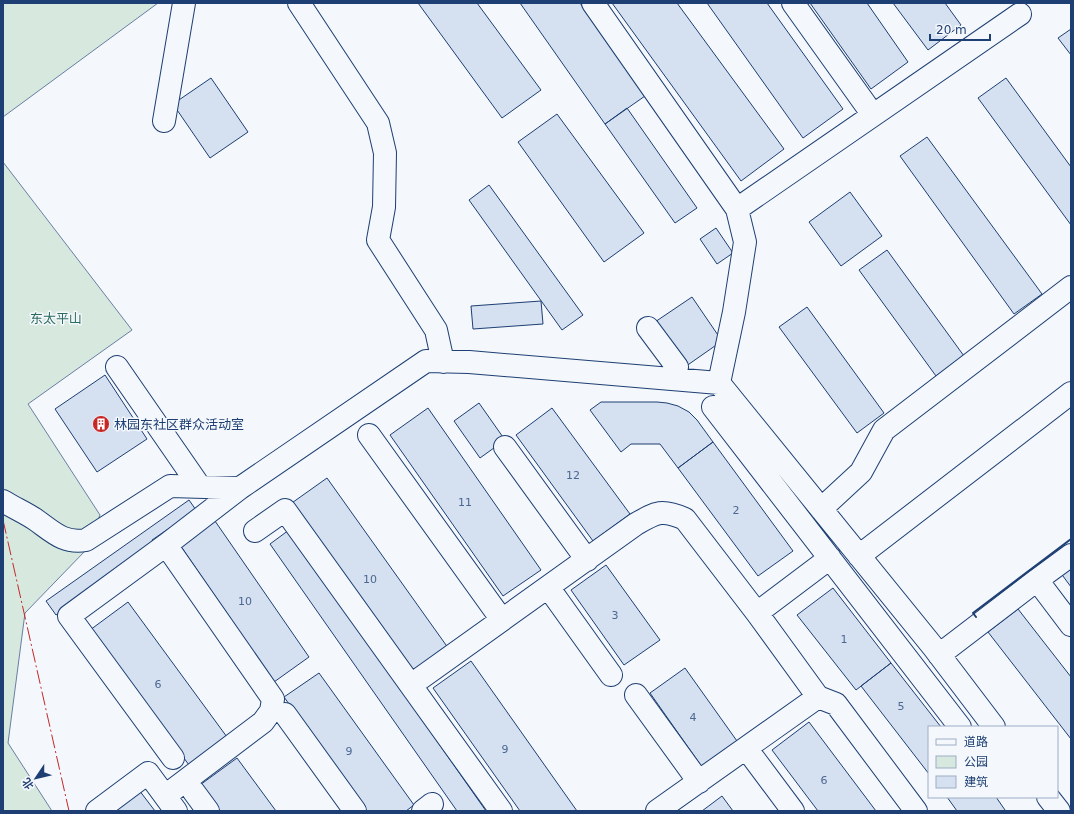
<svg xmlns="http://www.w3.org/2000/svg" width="1074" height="814" viewBox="0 0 1074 814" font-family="'DejaVu Sans','Noto Sans SC',sans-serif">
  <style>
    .green { fill: #d7e8df; stroke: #687fa3 }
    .building { fill: #d5e0f0; stroke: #1d3f73 }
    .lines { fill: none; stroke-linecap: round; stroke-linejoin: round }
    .minor-casing { stroke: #1d3f73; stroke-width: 24 }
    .minor { stroke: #f4f7fb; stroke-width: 22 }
    .wall { stroke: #1d3f73; stroke-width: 2 }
    .power { stroke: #c62828; stroke-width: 1; stroke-dasharray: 14 3 2 3; stroke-linecap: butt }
    .labels { text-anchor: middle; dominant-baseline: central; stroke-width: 3; stroke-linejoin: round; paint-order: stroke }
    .number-label { font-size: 11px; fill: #4b6792 }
    .park-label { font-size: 13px; fill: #2c6c60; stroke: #f4f7fb }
    .poi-label { font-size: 13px; fill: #1d3f73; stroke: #f4f7fb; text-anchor: start }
  </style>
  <rect width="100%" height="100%" fill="#f4f7fb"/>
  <path class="green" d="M3,3h155l-155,114z
    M3,162l129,168 -104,74 72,111 -15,36 -60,62 -17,130 44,68h-49z"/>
  <path class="building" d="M418,3h59l64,87 -39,28z
    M520,3h60l65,93 -40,28z
    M612,3h65l107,146 -43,32z
    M707,3h60l76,106 -40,29z
    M810,3h57l41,59 -37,27z
    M893,3h52l16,22 -33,25z
    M1071,29v26l-13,-17z
    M211,78l37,54 -38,26 -37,-54z
    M1006,78l65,89v58l-93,-127z
    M627,108l70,100 -22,15 -70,-99z
    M557,114l87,119 -40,29 -86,-120z
    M927,137l115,157 -28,20 -114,-158z
    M489,185l94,130 -21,15 -93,-130z
    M850,192l32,44 -41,30 -32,-44z
    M716,228l17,25 -16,11 -17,-25z
    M887,250l77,106 -28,20 -77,-106z
    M692,297l30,44 -40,28 -30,-45z
    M541,301l2,23 -70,5 -2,-23z
    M807,307l77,106 -27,20 -78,-106z
    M105,375l42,64 -50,33 -42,-63z
    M601,402h56l10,1 11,3 11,6 8,8 16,22 -35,26 -18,-24h-29l-10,8 -31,-42z
    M479,403l26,37 -25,18 -26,-37z
    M428,408l113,162 -38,26 -113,-161z
    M552,408l78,106 -37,27 -77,-106z
    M713,442l80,109 -35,25 -80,-108z
    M327,478l124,174 -38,27 -124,-174z
    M189,500l7,10 -44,30 3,5 -99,70 -10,-14z
    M215,521l94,136 -35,25 -94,-137z
    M289,530l197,281h-29l-187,-267z
    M1071,564v23l-11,-15z
    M606,565l54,75 -36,25 -53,-75z
    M833,588l58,75 -35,27 -59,-75z
    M128,602l99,135 -38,28 -99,-135z
    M1018,609l53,68v62l-83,-107z
    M471,661l106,150h-57l-87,-123z
    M891,663l50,64h-12v47l-68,-88z
    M685,668l52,73 -35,26 -52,-74z
    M319,673l95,132 -8,6h-40l-82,-114z
    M809,722l67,89h-58l-46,-61z
    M237,758l39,53h-56l-20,-26z
    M139,790l16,21h-45z
    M722,796l11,15h-31z
    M947,797h49l9,13 -1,1h-47z"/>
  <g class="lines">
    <g class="minor-casing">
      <path id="minor" d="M299,3l79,120 7,30 -1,54 -6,33 58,90 7,32
        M593,3l144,206
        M793,3l80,112
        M164,121l20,-118
        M648,328l29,39
        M117,367l83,120
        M719,383l215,265 60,79
        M713,407l247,320
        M369,435l133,185
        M505,447l82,113
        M3,501c11,7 23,12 33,19 17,12 28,24 50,20l84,-54 70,2 186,-127 43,1 250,21 15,-71 11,-70 -8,-33 283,-195
        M821,509l40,-37 23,-42 187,-143
        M255,531l30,-21 216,301
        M1071,555l-34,25 34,45
        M859,556l212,-163
        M548,587l63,88
        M757,613l73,-55
        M939,655l98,-75
        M411,685l225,-161c21,-12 26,-15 49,-5l72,94 61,84 18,7 80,107
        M636,695l63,87
        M285,714l70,97
        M746,748l47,63
        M173,758l-104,-142 97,-71 74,-57
        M194,792l14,19
        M165,796l98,-74 8,-11 2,-12 -107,-154
        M1048,797l11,14
        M97,811l51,-38 28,38
        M423,811l9,-7
        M657,811l161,-114"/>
    </g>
    <use href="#minor" class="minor"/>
    <path class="wall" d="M976,617l-3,-4 98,-74"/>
    <path class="power" d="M3,520l66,291"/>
  </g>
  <defs>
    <g id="building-disc" transform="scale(0.9)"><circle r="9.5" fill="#c62828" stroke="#f4f7fb"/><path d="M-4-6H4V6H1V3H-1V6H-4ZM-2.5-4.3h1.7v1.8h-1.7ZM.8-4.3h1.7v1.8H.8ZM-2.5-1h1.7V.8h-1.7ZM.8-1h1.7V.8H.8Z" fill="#fff"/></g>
  </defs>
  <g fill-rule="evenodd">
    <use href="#building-disc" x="101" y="424"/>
  </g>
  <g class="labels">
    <g class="number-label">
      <text x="573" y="475">12</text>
      <text x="465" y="502">11</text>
      <text x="736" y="510">2</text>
      <text x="370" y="579">10</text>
      <text x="245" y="601">10</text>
      <text x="615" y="615">3</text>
      <text x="844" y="639">1</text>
      <text x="158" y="684">6</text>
      <text x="901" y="706">5</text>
      <text x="693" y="717">4</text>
      <text x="505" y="749">9</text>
      <text x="349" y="751">9</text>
      <text x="824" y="780">6</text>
    </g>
    <g class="park-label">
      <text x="56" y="318">东太平山</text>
    </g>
    <g class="poi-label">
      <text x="114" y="424">林园东社区群众活动室</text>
    </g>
  </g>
  <rect width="1074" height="814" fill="none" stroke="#1d3f73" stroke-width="8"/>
  <rect x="928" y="726" width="130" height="72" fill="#f4f7fb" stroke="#9eadc5"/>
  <rect x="936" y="739" width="20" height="6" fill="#f4f7fb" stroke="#9eadc5"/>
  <text x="964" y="746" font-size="12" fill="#1d3f73">道路</text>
  <rect x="936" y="756" width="20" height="12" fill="#d7e8df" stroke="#9eadc5"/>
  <text x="964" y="766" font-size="12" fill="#1d3f73">公园</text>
  <rect x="936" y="776" width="20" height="12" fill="#d5e0f0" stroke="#9eadc5"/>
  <text x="964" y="786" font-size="12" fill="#1d3f73">建筑</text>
  <g transform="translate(36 778) rotate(235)" stroke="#f4f7fb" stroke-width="3" paint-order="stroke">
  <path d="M0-3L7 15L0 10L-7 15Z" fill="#1d3f73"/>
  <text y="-6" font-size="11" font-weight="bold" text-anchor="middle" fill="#1d3f73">北</text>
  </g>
  <path d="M930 34v6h60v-6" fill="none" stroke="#1d3f73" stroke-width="2"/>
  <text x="936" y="34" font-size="12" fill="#1d3f73" stroke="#f4f7fb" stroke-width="3" paint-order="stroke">20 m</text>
</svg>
